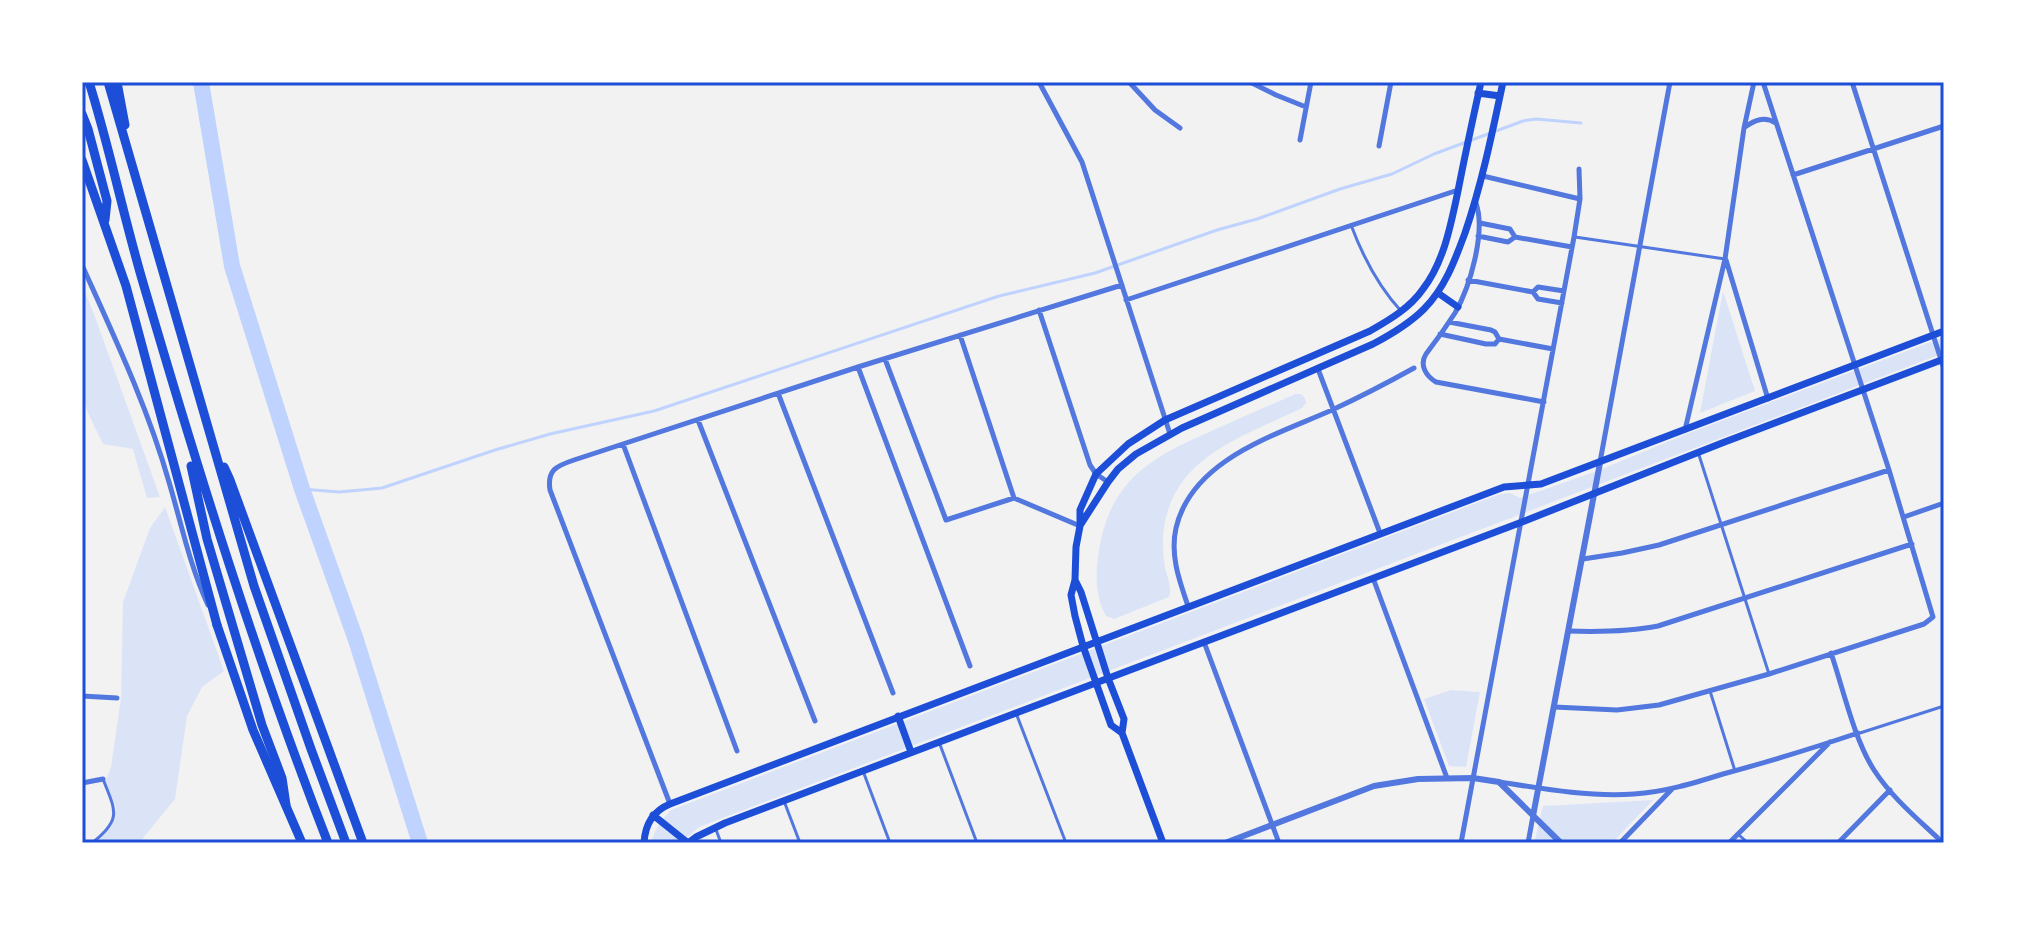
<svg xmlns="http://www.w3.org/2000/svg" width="2026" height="925" viewBox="0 0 2026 925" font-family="'Alegreya Sans',sans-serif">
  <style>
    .green { fill: #dbe4f7 }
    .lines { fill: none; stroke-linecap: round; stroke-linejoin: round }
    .stream { stroke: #bfd3fe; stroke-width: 3 }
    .river { stroke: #bfd3fe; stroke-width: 16 }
    .service { stroke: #5277de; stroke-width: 3 }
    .minor { stroke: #5277de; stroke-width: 5 }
    .tertiary { stroke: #5277de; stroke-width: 6 }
    .secondary { stroke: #1d4ed8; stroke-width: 7 }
    .trunk { stroke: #1d4ed8; stroke-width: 9 }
    .motorway { stroke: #1d4ed8; stroke-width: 9 }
    .neatline { fill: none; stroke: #1d4ed8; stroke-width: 3 }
  </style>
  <rect width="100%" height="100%" fill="#f2f2f2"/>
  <path class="green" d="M82,285l12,29 66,183 -13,1 -14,-49 -30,-5 -15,-31 -6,-19z
    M1723,291l32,100 -55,22z
    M1944,337v16l-1245,474 -18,16h-30c4,-14 10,-23 20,-33l829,-316 10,-1 10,5 77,-27 87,-36z
    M1295,394h6l4,4 1,5 -4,5c-60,30 -132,48 -139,128 0,8 0,17 1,25 1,12 9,25 5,36l-55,22 -8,-3c-11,-19 -11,-44 -7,-66 12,-73 55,-94 117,-121 26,-12 53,-23 79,-35z
    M165,507l59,164 -22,16 -15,29 -12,83 -36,44h-42l15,-18 4,-17 -11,-26 6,-15 10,-69 2,-96 27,-74z
    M1451,690l29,2 -14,75 -17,-1 -25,-67z
    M1653,800l-41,43h-78l9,-37z"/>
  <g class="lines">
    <path class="stream" d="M302,489l37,3 43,-4 113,-38 55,-16 104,-23 345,-115 96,-23 122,-43 40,-11 83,-30 52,-15 42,-20 89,-33 13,-2 45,4"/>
    <path class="river" d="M201,82l31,184 70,223 53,148 65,206"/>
    <path class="service" d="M1351,225c12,32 27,61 50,86
      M1575,237l150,22
      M1698,452l71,222
      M1710,691l25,80
      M1016,713l50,130
      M1860,733l84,-27
      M939,742l38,101
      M863,771l27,72
      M784,801l16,42
      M715,827l6,16
      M1739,835l9,8
      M92,843c31,-24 23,-33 11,-64"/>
    <path class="minor" d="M1039,82l43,80 88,272
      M1129,82l26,28 25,18
      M1250,82l26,13 30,12
      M1852,82l92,287
      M1745,127c10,-7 19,-11 31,-4
      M1300,140l11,-58
      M1379,146l12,-64
      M1793,175l151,-49
      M1483,176l97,23
      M1476,203c10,29 -6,84 -21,110 -9,14 -19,28 -29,41 -7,11 0,22 10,28l108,20
      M1480,223l30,6 5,8
      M1478,236l30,6 7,-5 57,10
      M1726,260l42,139
      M82,265c32,71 66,143 87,217 13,44 20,81 39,123
      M1468,280l65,12 5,7 24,4
      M1533,292l5,-5 26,4
      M1126,300l332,-110
      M1039,310l51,155 6,9 12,8
      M1449,322l42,8 4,2 4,7 54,10
      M1440,334l46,10h9l4,-5
      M960,335l54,163
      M885,359l61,161 68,-22 66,28
      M858,367l112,299
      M1318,369l62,164
      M778,393l115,300
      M698,420l117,301
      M1685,430l40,-171 19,-131 10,-46
      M623,444l114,307
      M1600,462l70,-380
      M1904,517l40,-14
      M1583,559l39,-6 37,-8 230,-75
      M1373,578l74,200
      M1188,606c-9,-26 -18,-51 -12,-78 16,-69 100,-93 156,-118 28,-13 55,-27 82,-42
      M1568,631c31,1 60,1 90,-5l254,-82
      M1204,642l75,201
      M1831,653c12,35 23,86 43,117 18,28 45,50 69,73
      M82,696l35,2
      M1554,707l63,3 42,-5 110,-31 155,-50 9,-7 -44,-147 -126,-388
      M1500,782c44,7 89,15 134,12 31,-2 60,-11 89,-20 45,-12 90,-26 135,-41
      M82,783l21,-4
      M670,804l-120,-314c-3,-20 6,-24 24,-30l284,-93 264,-82
      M1461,843l113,-606 6,-38 -1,-30
      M1528,843l5,-27
      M1620,843l52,-54
      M1729,843l101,-101
      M1838,843l52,-53"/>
    <path class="tertiary" d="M1533,816l67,-353
      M1225,843l149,-57 44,-7 55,-1 26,4 62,61"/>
    <path class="secondary" d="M1478,93l22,3
      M1438,293l20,14
      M1081,524l27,-42 10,-13 18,-15 46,-26 191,-84c19,-10 36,-20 51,-35 21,-21 31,-49 41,-76 17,-50 27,-99 38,-151
      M1075,580l6,12 27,86 16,41 -2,14 41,110
      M898,716l13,36
      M1122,733l-11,-8 -28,-79 -8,-30 -4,-21 4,-15 1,-33 4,-21v-16l16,-36 32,-30 37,-24 205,-89c19,-11 40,-23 53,-42 21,-27 28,-65 35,-98 7,-36 15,-73 23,-109
      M653,815l35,28
      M644,843c1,-19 9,-32 26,-39l834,-317 37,-3 403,-153
      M688,843l8,-6 29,-14 797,-301 200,-79 222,-84"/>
    <path class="trunk" d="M217,625l36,105 49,113"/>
    <path class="motorway" d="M89,82c21,67 35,137 55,204 55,188 113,375 184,557
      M108,82l146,504 57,163 35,94
      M117,82l8,43
      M82,114l6,15 19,72 -2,19
      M82,160l44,126 91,339
      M191,466l16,73 55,186 20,53 4,27
      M224,467l6,13 133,363"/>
  </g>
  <rect width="2026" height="925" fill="none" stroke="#ffffff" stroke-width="168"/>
  <rect x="84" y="84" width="1858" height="757" class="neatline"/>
</svg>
